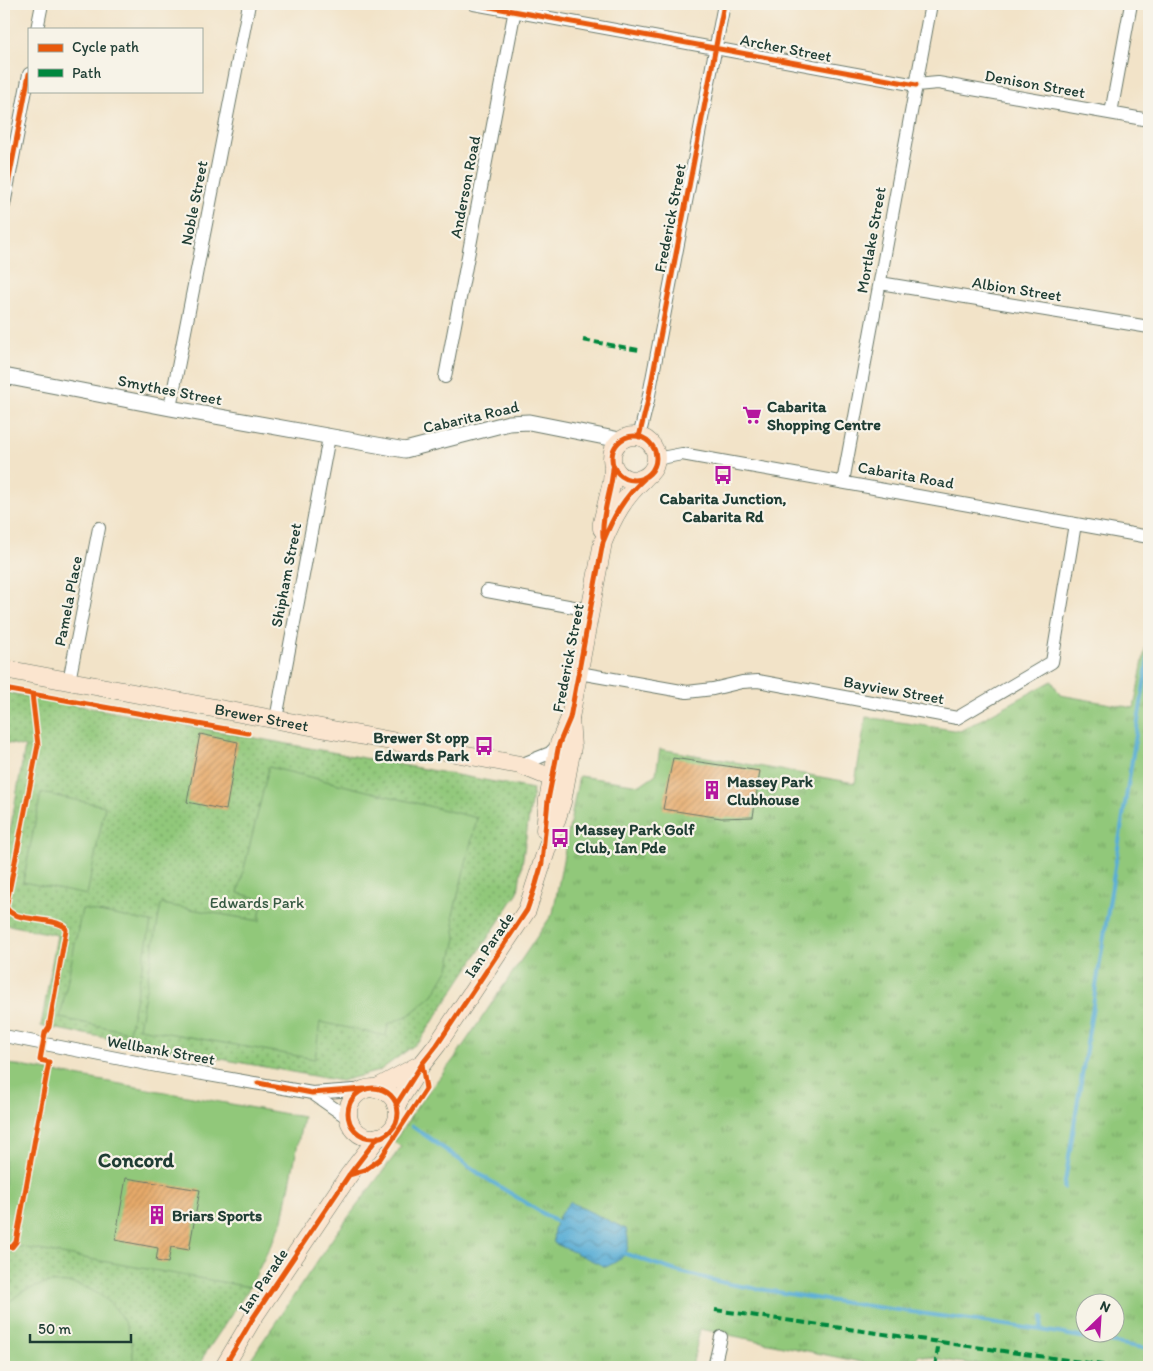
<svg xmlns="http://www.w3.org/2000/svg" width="1153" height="1371" viewBox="0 0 1153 1371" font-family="Itim,sans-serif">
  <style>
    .grass { fill: url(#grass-tufts); stroke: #588257; fill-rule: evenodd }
    .park { fill: url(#park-dots); stroke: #588257 }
    .garden { fill: #91c87a; stroke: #588257 }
    .water { fill: url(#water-waves); stroke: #3c7584 }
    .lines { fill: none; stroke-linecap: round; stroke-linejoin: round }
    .stream { stroke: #59add5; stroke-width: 4 }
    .building { fill: url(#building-hatch) }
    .minor-casing { stroke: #697768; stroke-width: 14 }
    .tertiary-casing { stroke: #697768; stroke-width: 17 }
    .secondary-casing { stroke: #697768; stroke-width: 19 }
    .minor { stroke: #fff; stroke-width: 12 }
    .tertiary { stroke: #fff; stroke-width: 15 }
    .secondary { stroke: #fbe5cf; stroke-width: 18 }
    .quiet { stroke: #00873e; stroke-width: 4; stroke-dasharray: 8 4; stroke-linecap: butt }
    .cycleway-casing { stroke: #f7f3e8; stroke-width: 8 }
    .cycleway { stroke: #e8590c; stroke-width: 5 }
    .labels { text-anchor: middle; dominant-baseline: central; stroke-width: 4.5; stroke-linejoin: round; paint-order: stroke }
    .street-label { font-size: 16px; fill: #1f3d34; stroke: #f7f3e8 }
    .poi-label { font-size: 16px; font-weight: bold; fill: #1f3d34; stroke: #f7f3e8; text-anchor: start }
    .park-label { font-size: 16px; fill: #365942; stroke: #f7f3e8 }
    .district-label { font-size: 21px; font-weight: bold; fill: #1f3d34; stroke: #f7f3e8 }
  </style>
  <defs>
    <pattern id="grass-tufts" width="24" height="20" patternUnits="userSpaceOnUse" patternTransform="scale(1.25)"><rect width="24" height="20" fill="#91c87a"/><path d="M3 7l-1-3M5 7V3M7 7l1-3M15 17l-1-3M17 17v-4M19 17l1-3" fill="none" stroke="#76a465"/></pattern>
    <pattern id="park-dots" width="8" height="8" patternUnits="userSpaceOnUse" patternTransform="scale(1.25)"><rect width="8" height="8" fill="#91c87a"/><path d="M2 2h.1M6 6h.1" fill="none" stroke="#76a465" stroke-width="1.8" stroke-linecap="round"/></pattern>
    <pattern id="water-waves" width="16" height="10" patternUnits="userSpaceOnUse" patternTransform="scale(1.25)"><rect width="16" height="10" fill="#59add5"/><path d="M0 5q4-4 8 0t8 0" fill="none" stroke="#498eae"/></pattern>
    <pattern id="building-hatch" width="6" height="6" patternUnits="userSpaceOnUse" patternTransform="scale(1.25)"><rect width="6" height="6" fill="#e7aa6a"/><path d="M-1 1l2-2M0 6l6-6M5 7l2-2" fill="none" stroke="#bb8c58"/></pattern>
  </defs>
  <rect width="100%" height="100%" fill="#f7f3e8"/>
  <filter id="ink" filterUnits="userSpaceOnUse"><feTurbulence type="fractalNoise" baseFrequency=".02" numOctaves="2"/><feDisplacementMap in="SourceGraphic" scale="10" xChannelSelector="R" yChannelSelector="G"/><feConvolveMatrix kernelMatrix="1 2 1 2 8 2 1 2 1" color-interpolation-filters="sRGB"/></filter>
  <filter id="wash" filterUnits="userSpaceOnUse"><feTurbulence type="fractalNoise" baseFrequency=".0096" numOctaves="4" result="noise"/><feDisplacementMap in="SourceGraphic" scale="20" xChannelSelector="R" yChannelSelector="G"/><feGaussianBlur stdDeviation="1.12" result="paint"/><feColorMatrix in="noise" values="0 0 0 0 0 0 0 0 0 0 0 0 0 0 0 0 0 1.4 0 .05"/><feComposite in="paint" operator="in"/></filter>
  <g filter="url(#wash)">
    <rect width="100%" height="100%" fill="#f2e3c8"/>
    <path class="grass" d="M1148,634h1v733h-141l-52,-5 -38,-7 -3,12h-30l-185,-38 -8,38h-443l1,-7 85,-125 66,-88 -7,-5 25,-38 35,-45 99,-146 26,-137 61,9 16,-11 4,-25 195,34 11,-66 94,14 92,-50 8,14 74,13zM1086,1304h30v30h-30z"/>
    <path class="park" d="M4,692l529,97 -15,103 -98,149 -41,30 -38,10 -300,-55 16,-91 -53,-11v-60l21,-117 -21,-5z
      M4,1243l187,30 59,14 -47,70 -2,10h-197z"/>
    <path class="garden" d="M269,767l208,51 -24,97 3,23 -7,30 -16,27 -24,20 -21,9 -2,12 -66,-14 -5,37 -176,-31 22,-124 99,17v-9l4,-12 -26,-7z
      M41,793l64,13 -18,89 -64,-13z
      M82,909l69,13 -22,110 -69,-14z
      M4,1063l299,54 -20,103 -33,67 -246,-43z
      M48,1283c8,0 19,-1 27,1 40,11 60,43 58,83h-129v-61l19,-15z"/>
    <path class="water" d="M570,1202l56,27c6,23 0,28 -20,38l-52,-24c-3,-16 5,-29 16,-41z"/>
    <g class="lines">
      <path class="stream" d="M412,1126l72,51 76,47
        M1064,1188l85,-535
        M623,1253l53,18 53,13 97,16 215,30 108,19
        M1041,1330l2,-13"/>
    </g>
    <g id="blocks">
      <path class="building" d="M200,734l38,8 -12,68 -39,-8z
        M673,758l87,13 -7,46 -32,1 -58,-9z
        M126,1178l74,12 -11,60 -18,-3 -3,16 -12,-2 2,-13 -43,-8z"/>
    </g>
  </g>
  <g filter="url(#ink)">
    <use href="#blocks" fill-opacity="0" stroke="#697768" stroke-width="1"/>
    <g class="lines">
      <g class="minor-casing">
        <path id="minor" d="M474,4l442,81 22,-2 211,37
          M37,29l5,-25
          M1111,113l20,-109
          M4,205l25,-131
          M880,283l269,44
          M445,377l71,-373
          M170,408l79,-404
          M639,437l9,-37 76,-396
          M656,459l26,-5 467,83
          M843,482l88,-478
          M487,591l103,19
          M579,673l108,19 26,-3 29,-7 16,-1 199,37 95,-56 23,-138
          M69,681l30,-153
          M276,719l53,-282
          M520,765l30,-12 9,-9
          M4,1036l153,30 155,27 56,-4
          M312,1093l36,25
          M714,1367l7,-30"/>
      </g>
      <g class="tertiary-casing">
        <path id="tertiary" d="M4,376l166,32 235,42 104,-27 20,-1 91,18"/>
      </g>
      <g class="secondary-casing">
        <g id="secondary">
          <circle cx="634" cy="458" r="22"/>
          <path d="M602,529v-6l10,-41 1,-14"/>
          <path id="s1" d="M4,669l516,96 32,13"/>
          <path d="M545,830l3,-30 11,-56 11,-26 33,-176c10,-25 21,-45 41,-63"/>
          <circle cx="373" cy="1113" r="25"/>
          <path d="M375,1089l46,-25"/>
          <path d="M396,1105l26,-41 15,-19 90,-135 35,-108 10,-55 -2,-29"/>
          <path d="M224,1367l29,-49 96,-143 29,-38"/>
        </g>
      </g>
      <use href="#minor" class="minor"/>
      <use href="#tertiary" class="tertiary"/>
      <use href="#secondary" class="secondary"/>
      <path class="quiet" d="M583,340l56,10
        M715,1310l401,57
        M935,1367l4,-25"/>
      <g class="cycleway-casing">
        <path id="cycleway" d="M474,4l442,81
          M4,205l25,-131
          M612 458a22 22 0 1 1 44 0a22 22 0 1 1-44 0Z
          M639,437l9,-37 76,-396
          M603,537c-2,-24 9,-46 10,-69
          M4,689l244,44
          M258,1083l54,10 52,-4
          M348 1113a25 25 0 1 1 50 0a25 25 0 1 1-50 0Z
          M396,1105l26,-41 15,-19 90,-135 9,-26 6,-21 6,-63 11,-56 11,-26 33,-176c10,-25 21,-45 41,-63
          M349,1175l16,-5 15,-11 46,-70 -4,-25
          M4,1247h8l4,-5 33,-180 -9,-2 5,-27 4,-6 17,-97 -1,-3c-14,-11 -52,-4 -59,-20l32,-162 -6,-51
          M224,1367l29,-49 96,-143 29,-38"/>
      </g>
      <use href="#cycleway" class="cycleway"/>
    </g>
  </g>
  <defs>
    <g id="supermarket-bare" transform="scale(1.5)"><path d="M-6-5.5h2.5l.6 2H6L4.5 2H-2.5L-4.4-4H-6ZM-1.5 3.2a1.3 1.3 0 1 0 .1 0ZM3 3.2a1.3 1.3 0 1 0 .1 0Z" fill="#b5179e" stroke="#f7f3e8" stroke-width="2.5" paint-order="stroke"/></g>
    <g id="bus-bare" transform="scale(1.5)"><path d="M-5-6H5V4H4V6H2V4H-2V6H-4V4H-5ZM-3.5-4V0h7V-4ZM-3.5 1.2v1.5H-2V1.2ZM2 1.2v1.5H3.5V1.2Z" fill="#b5179e" stroke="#f7f3e8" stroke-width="2.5" paint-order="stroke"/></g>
    <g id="building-bare" transform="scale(1.5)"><path d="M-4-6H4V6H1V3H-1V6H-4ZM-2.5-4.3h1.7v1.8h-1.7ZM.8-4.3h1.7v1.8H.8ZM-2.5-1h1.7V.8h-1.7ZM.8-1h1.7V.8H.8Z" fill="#b5179e" stroke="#f7f3e8" stroke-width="2.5" paint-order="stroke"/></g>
  </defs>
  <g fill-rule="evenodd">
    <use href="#supermarket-bare" x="752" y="415"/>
    <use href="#bus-bare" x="723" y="475"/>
    <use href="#bus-bare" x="484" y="746"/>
    <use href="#building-bare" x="712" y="790"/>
    <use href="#bus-bare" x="560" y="838"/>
    <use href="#building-bare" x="157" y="1215"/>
  </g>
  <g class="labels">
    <g class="street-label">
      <text transform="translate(786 48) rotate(11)">Archer Street</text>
      <text transform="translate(1035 84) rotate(10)">Denison Street</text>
      <text transform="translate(465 187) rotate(-79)">Anderson Road</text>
      <text transform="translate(194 203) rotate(-79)">Noble Street</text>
      <text transform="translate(670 218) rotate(-79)">Frederick Street</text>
      <text transform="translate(871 240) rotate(-80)">Mortlake Street</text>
      <text transform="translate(1017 289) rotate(9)">Albion Street</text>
      <text transform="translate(170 390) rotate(11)">Smythes Street</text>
      <text transform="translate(471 417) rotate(-13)">Cabarita Road</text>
      <text transform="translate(906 475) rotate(10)">Cabarita Road</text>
      <text transform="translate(286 575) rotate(-79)">Shipham Street</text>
      <text transform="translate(68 601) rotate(-79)">Pamela Place</text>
      <text transform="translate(568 658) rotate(-79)">Frederick Street</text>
      <text transform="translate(894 690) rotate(10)">Bayview Street</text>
      <text stroke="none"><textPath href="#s1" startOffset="262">Brewer Street</textPath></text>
      <text transform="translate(489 945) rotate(-56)">Ian Parade</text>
      <text transform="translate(161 1050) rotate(10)">Wellbank Street</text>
      <text transform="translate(263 1281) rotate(-56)">Ian Parade</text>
    </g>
    <g class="poi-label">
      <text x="767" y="406">Cabarita<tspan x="767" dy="18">Shopping Centre</tspan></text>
      <text x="723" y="498" text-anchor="middle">Cabarita Junction,<tspan x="723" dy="18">Cabarita Rd</tspan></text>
      <text x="469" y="737" text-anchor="end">Brewer St opp<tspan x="469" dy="18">Edwards Park</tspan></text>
      <text x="727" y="781">Massey Park<tspan x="727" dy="18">Clubhouse</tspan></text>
      <text x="575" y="829">Massey Park Golf<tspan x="575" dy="18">Club, Ian Pde</tspan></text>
      <text x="172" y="1215">Briars Sports</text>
    </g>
    <g class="park-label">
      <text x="257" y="902">Edwards Park</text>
    </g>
    <g class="district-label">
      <text x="136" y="1159">Concord</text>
    </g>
  </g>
  <rect width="1153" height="1371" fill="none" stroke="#f7f3e8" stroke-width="20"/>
  <rect x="28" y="28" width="175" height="65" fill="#f7f3e8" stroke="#a1aaa0"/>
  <rect x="38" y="44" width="25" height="8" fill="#e8590c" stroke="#a1aaa0"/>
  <text x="72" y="52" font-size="15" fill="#1f3d34">Cycle path</text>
  <rect x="38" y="69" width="25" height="8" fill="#00873e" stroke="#a1aaa0"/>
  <text x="72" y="78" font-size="15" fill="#1f3d34">Path</text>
  <g transform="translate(1100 1318) rotate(25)"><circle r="24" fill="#f7f3e8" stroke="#a1aaa0"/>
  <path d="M0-4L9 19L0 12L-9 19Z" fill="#b5179e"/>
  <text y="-8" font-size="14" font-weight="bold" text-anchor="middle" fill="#1f3d34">N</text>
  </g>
  <path d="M30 1334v8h101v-8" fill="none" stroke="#1f3d34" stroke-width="2.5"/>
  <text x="38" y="1334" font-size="15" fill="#1f3d34" stroke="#f7f3e8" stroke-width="4" paint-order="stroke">50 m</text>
</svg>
